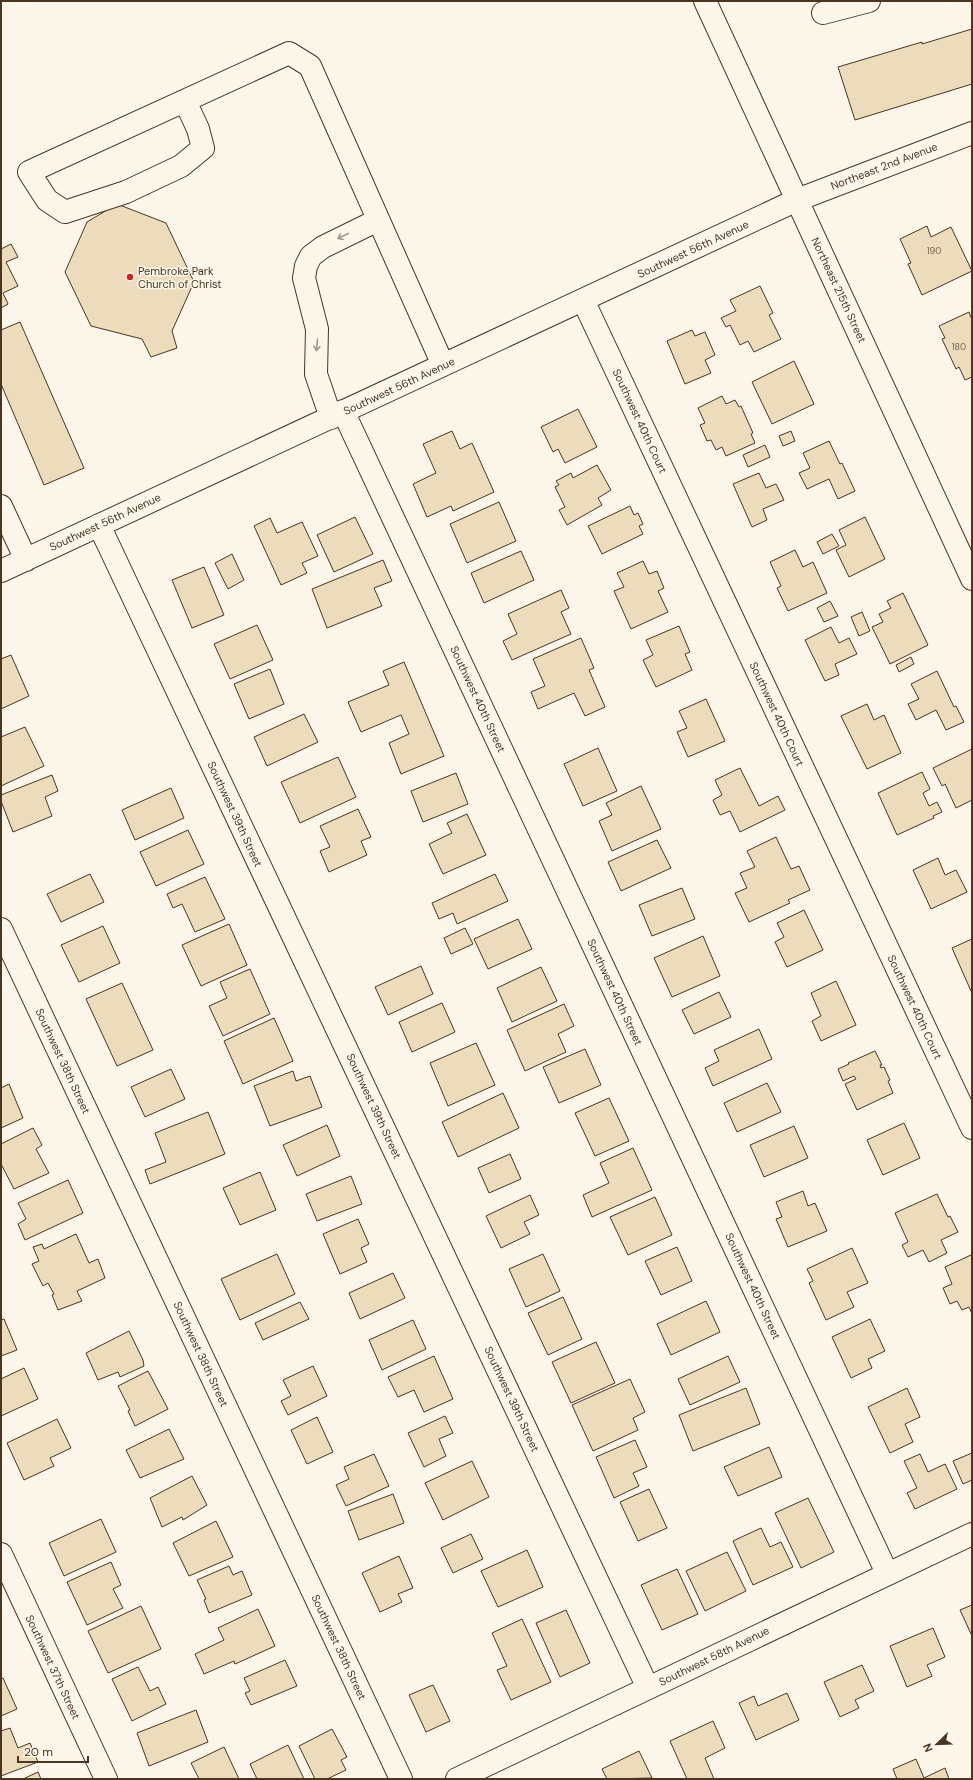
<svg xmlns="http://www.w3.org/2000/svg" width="973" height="1780" viewBox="0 0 973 1780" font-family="'DM Sans',sans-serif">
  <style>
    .building { fill: #ecdcbc; stroke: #4a3520 }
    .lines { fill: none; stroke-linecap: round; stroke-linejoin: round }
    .minor-casing { stroke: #4a3520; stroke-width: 24 }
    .minor { stroke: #fbf6e9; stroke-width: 22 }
    .oneway { stroke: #a29684 }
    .poi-dot { fill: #c62828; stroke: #fbf6e9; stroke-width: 1.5 }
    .labels { text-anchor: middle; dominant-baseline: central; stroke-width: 3; stroke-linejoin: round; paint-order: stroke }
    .number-label { font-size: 9px; fill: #725f47 }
    .street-label { font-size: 11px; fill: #4a3520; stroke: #fbf6e9 }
    .poi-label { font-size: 11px; fill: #4a3520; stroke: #fbf6e9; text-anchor: start }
  </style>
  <rect width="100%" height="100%" fill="#fbf6e9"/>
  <path class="building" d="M972,29v55l-117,36 -17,-53 84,-25v2z
    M117,204l49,19 28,59 -22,49 5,17 -26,9 -9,-18 -51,-13 -26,-54 22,-50z
    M927,226l4,11 20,-10 21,44 -50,24 -14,-31 3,-1 -11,-24z
    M11,244l7,13 -12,5 12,24 -15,7 5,11 -7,4v-59z
    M760,286l13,27 -4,2 12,24 -27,13 -6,-11 -8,4 -10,-20 -4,2 -5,-9 15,-7 -6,-11z
    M969,312l3,8v57l-7,3 -6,-13 -3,2 -14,-30 3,-1 -6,-12z
    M20,322l64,146 -40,17 -43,-101v-54z
    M692,330l3,6 10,-4 10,23 -10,5 6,13 -26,11 -18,-43z
    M794,361l20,43 -42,20 -20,-42z
    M722,396l4,8 9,-4 4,7 2,-1 12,27 -2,1 4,9 -29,13 -4,-9 -6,3 -5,-10 -4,1 -7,-16 5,-2 -7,-15z
    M578,409l19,38 -32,16 -7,-14 -5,3 -12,-25z
    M452,431l8,18 12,-6 22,49 -41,19 -2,-5 -24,11 -14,-33 23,-11 -13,-29z
    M791,431l4,10 -12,5 -4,-10z
    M829,441l11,23 2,-1 13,28 -17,8 -9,-20 -22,10 -8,-16 11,-5 -7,-15z
    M765,445l5,12 -22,10 -5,-12z
    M597,465l14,25 -13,8 4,7 -35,20 -8,-15 6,-3 -10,-20 4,-2 -3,-4 15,-8 2,5z
    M759,473l7,15 10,-4 8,16 -21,9 4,11 -15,7 -19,-43z
    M499,502l17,39 -49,22 -17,-39z
    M630,506l4,9 4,-2 5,11 -4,2 4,8 -41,20 -14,-28z
    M355,517l18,37 -39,18 -17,-37z
    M865,517l20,42 -36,18 -13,-27 10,-5 -7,-15z
    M270,518l7,15 25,-11 16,34 -16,7 5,10 -26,12 -27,-59z
    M832,534l7,12 -16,8 -6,-12z
    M795,550l8,17 10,-5 14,31 -39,18 -11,-23 4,-2 -11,-24z
    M521,551l13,29 -50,23 -13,-30z
    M232,554l12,26 -16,9 -13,-26z
    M383,560l9,21 -18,7 8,18 -55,22 -15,-39z
    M643,561l6,13 8,-3 7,17 -6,3 10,21 -37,17 -17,-38 10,-4 -7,-14z
    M204,567l20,48 -32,13 -20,-48z
    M561,590l8,18 -8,4 10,22 -59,26 -9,-19 14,-7 -9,-20z
    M903,593l25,52 -38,19 -18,-37 11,-5 -4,-8 12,-6 -4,-7z
    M830,601l8,15 -14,6 -7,-14z
    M862,612l8,19 -11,5 -8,-19z
    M257,625l16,35 -43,19 -16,-35z
    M679,626l11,26 -5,2 7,16 -36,17 -13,-27 10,-5 -7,-15z
    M831,627l8,16 10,-5 8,16 -22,10 4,11 -14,6 -20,-41z
    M581,638l13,30 -5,2 16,37 -20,9 -11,-23 -36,16 -7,-17 14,-6 -12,-27z
    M11,655l18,41 -28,13v-50z
    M911,657l3,7 -15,8 -3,-7z
    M404,662l40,94 -43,18 -12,-31 20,-9 -8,-19 -40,17 -13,-30 41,-17 -6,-14z
    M270,669l14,35 -35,15 -15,-35z
    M937,671l17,36 2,-1 8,16 -18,8 -10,-20 -20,10 -8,-16 11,-5 -8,-15z
    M706,699l19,42 -37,16 -11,-25 10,-4 -8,-17z
    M867,704l7,16 10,-5 17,38 -34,16 -26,-53z
    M304,714l14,28 -51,24 -13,-29z
    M25,727l19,39 -43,20v-49z
    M598,748l19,43 -34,15 -19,-42z
    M972,749v51l-16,8 -11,-24 -3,2 -9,-18z
    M338,757l18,40 -56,26 -19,-41z
    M740,768l19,38 19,-10 7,14 -45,22 -10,-21 -10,4 -7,-15 9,-5 -7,-15z
    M922,772l8,17 -7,4 6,13 8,-4 5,10 -9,4 1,2 -37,17 -19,-42z
    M456,773l12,31 -45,18 -12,-31z
    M52,775l6,16 -13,6 7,19 -39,16 -12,-31v-6z
    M641,786l20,43 -49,22 -13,-30 13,-6 -6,-12z
    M171,788l13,30 -49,22 -13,-30z
    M358,809l13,28 -10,4 6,14 -38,17 -9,-21 10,-4 -10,-21z
    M467,814l19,41 -43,19 -14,-30 23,-11 -5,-10z
    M188,830l16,34 -48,22 -16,-34z
    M776,837l15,32 8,-3 11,24 -22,10 2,3 -41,19 -14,-29 12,-5 -7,-15 15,-6 -8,-16z
    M657,840l14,28 -50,23 -13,-29z
    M938,858l7,17 11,-5 11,22 -36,17 -18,-39z
    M90,874l14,28 -43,20 -14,-28z
    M495,874l13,27 -51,23 -4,-11 -14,6 -7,-16z
    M205,877l20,42 -30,13 -13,-28 -9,4 -6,-14z
    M682,888l13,31 -43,17 -13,-31z
    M804,910l19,40 -36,17 -12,-25 9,-5 -7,-14z
    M518,919l14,30 -44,20 -14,-30z
    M229,924l18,41 -46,21 -19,-41z
    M103,926l17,37 -41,19 -18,-37z
    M465,928l8,16 -22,10 -7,-16z
    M703,936l17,40 -48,21 -18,-39z
    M972,939v52h-1l-19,-43z
    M421,966l12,28 -45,21 -13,-28z
    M541,967l16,34 -45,21 -15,-34z
    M250,969l20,45 -47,22 -14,-30 18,-8 -7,-16z
    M836,981l20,44 -35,16 -9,-20 9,-5 -10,-23z
    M122,983l31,67 -36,16 -31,-67z
    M719,992l12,25 -37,17 -12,-24z
    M442,1003l13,29 -43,20 -13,-30z
    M564,1004l10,22 -16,8 8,18 -41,19 -18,-41z
    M274,1018l19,43 -50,23 -19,-43z
    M759,1029l13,30 -59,27 -8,-18 14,-7 -5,-11z
    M476,1043l19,42 -47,21 -18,-43z
    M585,1049l16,36 -42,18 -16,-36z
    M875,1051l7,14h-2l1,3 3,-1 6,13 -2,1 5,12 -36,17 -12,-26 11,-5 -2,-3 -11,5 -5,-12 11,-5 -1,-1z
    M171,1069l14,30 -40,18 -14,-30z
    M293,1071l3,10 14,-5 12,31 -52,19 -16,-40z
    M767,1083l14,29 -44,20 -13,-29z
    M9,1084l14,34 -22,10v-40z
    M503,1093l16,35 -61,29 -16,-35z
    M609,1098l20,43 -34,15 -20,-43z
    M208,1112l17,42 -75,30 -5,-14 21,-8 -11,-29z
    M904,1123l16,35 -37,17 -16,-35z
    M327,1125l13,31 -43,20 -14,-31z
    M794,1126l14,32 -44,19 -14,-32z
    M33,1128l9,17 -6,4 13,24 -35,16 -13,-25v-20z
    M633,1148l19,42 -60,27 -9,-22 26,-12 -9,-20z
    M510,1154l11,25 -32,14 -11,-25z
    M260,1172l16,38 -36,15 -17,-37z
    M351,1176l11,28 -45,17 -11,-27z
    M68,1180l15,33 -58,27 -7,-16 8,-5 -8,-16z
    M803,1191l5,15 7,-3 12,28 -39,16 -12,-28 6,-2 -6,-15z
    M937,1194l11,23 2,-1 8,16 -17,8 6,13 -18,9 -6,-12 -15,7 -6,-12 6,-3 -13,-29z
    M530,1195l9,20 -15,7 6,12 -29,14 -15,-32z
    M655,1197l17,38 -44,20 -18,-38z
    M358,1219l11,25 -8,4 6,14 -27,12 -17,-40z
    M76,1234l13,29 9,-4 7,19 -28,13 5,10 -24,9 -6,-15 2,-1 -6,-11 -5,3 -11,-22 7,-3 -6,-14 9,-3 2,5z
    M677,1247l15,34 -31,14 -16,-34z
    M852,1248l16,35 -21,9 7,15 -28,13 -17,-37 4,-2 -6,-12z
    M277,1254l18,40 -55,26 -19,-41z
    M543,1254l17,37 -34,16 -17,-38z
    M971,1255l1,2v57l-3,-7 -7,3 -5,-9 -7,3 -7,-16 9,-4 -7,-17z
    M393,1273l12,25 -45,21 -11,-26z
    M563,1297l19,42 -34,16 -20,-42z
    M706,1301l14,31 -49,23 -14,-31z
    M300,1302l9,17 -46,21 -8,-17z
    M4,1319l13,31 -16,6v-36z
    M870,1319l15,32 -17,8 4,9 -21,10 -19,-41z
    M413,1320l13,29 -44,21 -13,-30z
    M129,1331l14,29 1,6 -24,11 -2,-5 -20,8 -12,-27z
    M596,1342l19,41 -44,20 -19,-41z
    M434,1356l19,43 -29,13 -10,-22 -16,7 -10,-20z
    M728,1356l12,26 -50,23 -12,-26z
    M313,1366l14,30 -39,19 -7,-14 10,-5 -8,-16z
    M24,1368l14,31 -37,17v-37z
    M148,1371l20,38 -33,17 -7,-15 2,-1 -12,-24z
    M630,1379l15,33 -12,6 5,12 -45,21 -21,-46z
    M746,1388l14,36 -67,27 -14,-36z
    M907,1388l13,29 -15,7 8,18 -23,11 -22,-46z
    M445,1416l8,17 -14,6 7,17 -22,11 -16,-34z
    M317,1417l16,35 -26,12 -16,-34z
    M57,1419l14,29 -21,10 4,8 -30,14 -17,-37z
    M169,1429l15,30 -44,19 -14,-28z
    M635,1440l12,27 -14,6 6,13 -25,12 -18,-41z
    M769,1447l13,30 -44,19 -14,-29z
    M972,1453v27l-9,4 -10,-23z
    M374,1454l15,32 -43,20 -10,-21 13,-6 -5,-12z
    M920,1454l8,18 17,-8 12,25 -42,20 -8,-16 10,-5 -13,-27z
    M472,1461l17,36 -46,23 -18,-37z
    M192,1476l15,29 -24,15 -1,-3 -20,10 -12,-29z
    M649,1489l18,39 -29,13 -18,-39z
    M393,1494l11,29 -45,17 -11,-29z
    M808,1498l26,54 -33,16 -26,-55z
    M101,1519l15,33 -52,24 -15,-33z
    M216,1521l17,36 -44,19 -16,-33z
    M761,1528l9,19 11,-5 12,25 -40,18 -20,-44z
    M471,1534l12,25 -30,14 -12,-25z
    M527,1550l16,37 -45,20 -17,-36z
    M727,1552l19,39 -41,20 -19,-40z
    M399,1556l14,32 -15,6 4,8 -22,10 -18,-39z
    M111,1562l10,23 -8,4 10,19 -36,17 -20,-43z
    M229,1566l4,9 9,-4 10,24 -43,18 -5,-13 2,-1 -9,-19z
    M677,1569l21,45 -36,16 -21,-45z
    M972,1605v31l-12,-26z
    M141,1606l20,43 -53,24 -20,-42z
    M258,1609l17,37 -40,18 -1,-3 -30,13 -9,-20 29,-14 -6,-12z
    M566,1610l24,53 -30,14 -24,-54z
    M522,1619l29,63 -40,18 -14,-30 10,-4 -15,-33z
    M933,1628l12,29 -18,8 5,11 -25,11 -17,-41z
    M285,1660l12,26 -46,19 -6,-12 5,-2 -6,-13z
    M862,1665l12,26 -19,9 4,8 -19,9 -16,-35z
    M138,1667l12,24 8,-4 8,17 -34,17 -20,-42z
    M3,1678l14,31 -16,7v-37z
    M433,1685l17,36 -24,11 -17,-37z
    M787,1693l12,27 -43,20 -17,-37 15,-7 4,10z
    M196,1710l12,32 -59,24 -12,-33z
    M713,1721l12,27 -20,10 9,21h-27l-17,-38z
    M10,1728l8,20 12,-5 8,19 -37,14v-45z
    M332,1729l15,28 -6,3 5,10 -19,9h-12l-16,-33z
    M288,1745l16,34h-47l-7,-15z
    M224,1747l15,32h-40l-8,-16z
    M639,1751l13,27 -45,1 -5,-10z
    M916,1759l8,19 21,-10 4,11h-52l-4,-10z
    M38,1772l3,7h-18z"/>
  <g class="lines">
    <g class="minor-casing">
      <path id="minor" d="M705,1l267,578
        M823,13l46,-12
        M185,101l13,28 5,19 -22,18 -55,26 -61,20 -18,-12 -18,-28 260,-119 21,13 133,299
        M583,300l389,828
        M343,411l544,1162
        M331,418l-15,-44 1,-45 -13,-51 2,-12 5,-10 12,-9 55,-27
        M1,506l25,54
        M99,525l549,1163
        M1,571l796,-371 175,-67
        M1,929l400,850
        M1,1554l105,225
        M457,1779l515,-245"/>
    </g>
    <use href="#minor" class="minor"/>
  </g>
  <defs><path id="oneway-shaft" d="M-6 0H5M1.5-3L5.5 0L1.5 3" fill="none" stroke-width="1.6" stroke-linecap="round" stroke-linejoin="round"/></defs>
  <g class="oneway">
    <use href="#oneway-shaft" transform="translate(343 236) rotate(154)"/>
    <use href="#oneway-shaft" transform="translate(317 345) rotate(95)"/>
  </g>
  <circle class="poi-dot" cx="130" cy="277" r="4"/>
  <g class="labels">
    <g class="number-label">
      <text x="934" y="251">190</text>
      <text x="959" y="347">180</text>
    </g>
    <g class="street-label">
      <text transform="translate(884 166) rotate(-21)">Northeast 2nd Avenue</text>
      <text transform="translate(693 249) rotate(-25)">Southwest 56th Avenue</text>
      <text transform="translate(839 290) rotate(65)">Northeast 215th Street</text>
      <text transform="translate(399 386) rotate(-25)">Southwest 56th Avenue</text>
      <text transform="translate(640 421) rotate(65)">Southwest 40th Court</text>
      <text transform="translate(105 522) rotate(-25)">Southwest 56th Avenue</text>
      <text transform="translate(478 699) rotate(65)">Southwest 40th Street</text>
      <text transform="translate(777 714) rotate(65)">Southwest 40th Court</text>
      <text transform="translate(235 814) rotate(65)">Southwest 39th Street</text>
      <text transform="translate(615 992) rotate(65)">Southwest 40th Street</text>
      <text transform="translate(915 1007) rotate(65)">Southwest 40th Court</text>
      <text transform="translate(63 1061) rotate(65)">Southwest 38th Street</text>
      <text transform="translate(374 1106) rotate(65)">Southwest 39th Street</text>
      <text transform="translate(753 1286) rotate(65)">Southwest 40th Street</text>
      <text transform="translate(201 1354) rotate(65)">Southwest 38th Street</text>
      <text transform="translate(512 1399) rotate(65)">Southwest 39th Street</text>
      <text transform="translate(339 1647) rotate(65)">Southwest 38th Street</text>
      <text transform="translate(714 1656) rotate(-26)">Southwest 58th Avenue</text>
      <text transform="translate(53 1667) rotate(65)">Southwest 37th Street</text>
    </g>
    <g class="poi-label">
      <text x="138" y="271">Pembroke Park<tspan x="138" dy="13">Church of Christ</tspan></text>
    </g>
  </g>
  <rect width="973" height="1780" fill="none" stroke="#4a3520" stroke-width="4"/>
  <g transform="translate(937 1744) rotate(247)" stroke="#fbf6e9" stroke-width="3" paint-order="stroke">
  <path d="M0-3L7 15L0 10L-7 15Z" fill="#4a3520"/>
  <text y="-6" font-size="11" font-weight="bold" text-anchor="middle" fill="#4a3520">N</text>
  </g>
  <path d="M18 1756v6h70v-6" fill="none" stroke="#4a3520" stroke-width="2"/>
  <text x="24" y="1756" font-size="12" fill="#4a3520" stroke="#fbf6e9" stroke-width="3" paint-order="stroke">20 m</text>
</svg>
